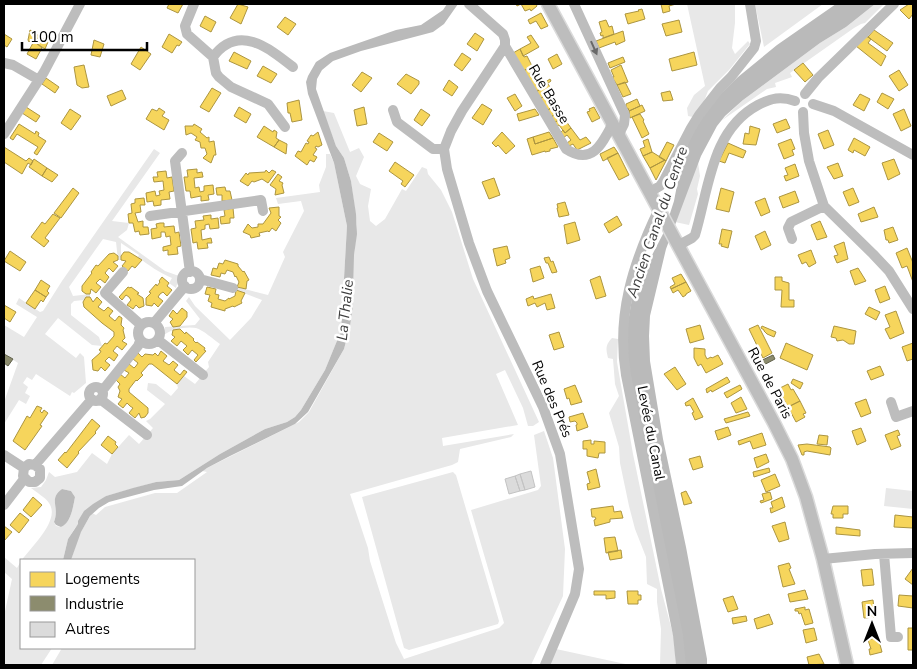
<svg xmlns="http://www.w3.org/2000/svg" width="917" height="669" viewBox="0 0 917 669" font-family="'Nunito Sans',sans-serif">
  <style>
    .green { fill: #e8e8e8; fill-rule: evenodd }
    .water { fill: #bababa }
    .homes { fill: #f6d55c; stroke: #ac9540 }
    .industry { fill: #8c8c6e; stroke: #62624d }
    .building { fill: #dbdbdb; stroke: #c3c3c3 }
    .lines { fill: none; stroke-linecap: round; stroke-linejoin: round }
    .major-casing { stroke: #dbdbdb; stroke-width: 15 }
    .minor { stroke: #bdbdbd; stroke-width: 10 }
    .major { stroke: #bdbdbd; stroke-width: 12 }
    .oneway { fill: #686868 }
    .labels { text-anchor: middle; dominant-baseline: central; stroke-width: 5; stroke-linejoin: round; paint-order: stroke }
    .street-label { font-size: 14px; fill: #000; stroke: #fff }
    .water-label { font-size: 15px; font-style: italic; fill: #3d3d3d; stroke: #fff }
  </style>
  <rect width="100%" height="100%" fill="#fff"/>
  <path class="green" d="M687,4h48v19l-3,25 3,6 13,-13 2,3 -21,26 -21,21 -5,13 -10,13 -5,-1 -1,-8 7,-13 11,-9z
    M755,4h68l-59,43z
    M875,4h9l-19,19 -4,1 -7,4 -64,45 2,4 -17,6 1,4 -9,2 -46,32 22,-21 77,-57 26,-16z
    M323,111l11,2 16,39 9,-4 5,9 -8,19 4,8 11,5 -3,17 2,15 6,5 9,-7 17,-30 4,2 16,-24 5,2 1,5 13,16 11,22 21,67 66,143 -6,4h-5l-5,-18 -18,-38 -9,4 22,51 -76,13 1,8 71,-12 -3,3 -51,12 -2,13 -6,3 -102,29 18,54 2,13 26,82 8,16 95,-31 5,-5 -33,-113 67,-20 3,-4 -7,-51 10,-4 9,27 12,91 -2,47 -32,69h-479l10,-17h132v-88h-123l8,-25 13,-22 4,2 9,-8 50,-14h22l30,-21 -5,-1 5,-3 92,-46 10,-10 35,-63 6,-23 4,-42v-29l3,-30 -6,-44 -7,-23 -8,-12z
    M154,149l6,4 -48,68 17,2 -2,7 -9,7 47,34 14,5 -3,12 -7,-5 3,-5c-12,-5 -24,-13 -34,-21l1,-2 -18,-12v17h-3l-2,-18 -13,-3 -34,48 4,9 17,-2v3l-4,1 -2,2 -10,1 -3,3v11l28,22 3,9 -10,-1 -34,-27 -13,16 31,24 4,-5 4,4 2,26 -12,10 -2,-1 -2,4 -34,-22 -4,6 -5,-3 -4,6 5,4 -3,6 5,3 -4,8 -7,-4 -15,24v-22l14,-39 -14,-9v-29l20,12 13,-20 -21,-13 3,-6 21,14 3,-1 19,-30z
    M326,154h4l4,9 13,63 -6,105 -16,39 -24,40 -6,7 -8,5 -22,7 -45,25 -41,26 -23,2 -50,14 -31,32 -7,11 -5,21h-41c9,-13 39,-40 27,-57 -4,-6 -12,-10 -18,-15l10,-1 5,-7 3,-8 6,5 22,-5 15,-19 15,11 5,-10 17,-19 10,9 14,-16 -7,-7 4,-2 15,-15 -18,-14 1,-7 8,1 15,12 7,-8 -1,-4 7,-8 11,8 14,-17 -1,-5 12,-18c-7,-5 -17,-14 -24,-16 -8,-2 -26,1 -32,7l1,-8 30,-2 5,-6 -14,-18 3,-4 6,9 35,34 21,-22 11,-18 -26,-10 1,-3 31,8 17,-38 -2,-5 21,-41 -3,-10 -23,3 -2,-6 44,-6 -1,-7 7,-18zM62,489l9,2 4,6c-2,10 -4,26 -14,30l-5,-1 -2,-4c6,-14 -6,-23 8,-33z
    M698,162l2,14 -3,13 1,5 -9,31 -14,-3z
    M612,338l6,1 -1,23 16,92 28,135 13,49 2,27h-16l1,-36 -4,-27v-13l-10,-5 -1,-27 -11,-28 -6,-23 -9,-43 -1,-16 -10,-34 10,-17 -4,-12 -2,-25 -5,-1c-2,-8 -3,-13 4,-20z
    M453,472l3,3 43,146 -1,3 -89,26 -5,-2 -42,-151z
    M886,488l27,3v18l-29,-3z
    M4,557l13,11 4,-7v87h31l-11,17h-37v-49l8,-37 -8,-7z
    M556,649l74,16h-81z"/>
  <path class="water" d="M447,4h11l-14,20 -11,8 -72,19 -28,10 -11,9 -5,9 -1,10 20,57 8,12 7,23 5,33 1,20 -3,21 -1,51 -3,20 -6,23 -36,63 -13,12 -65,32 -23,12 -25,18 -28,4 -45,12 -10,6 -9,8 -9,16 -10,28h-8l5,-21 10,-15v-3l6,-10 9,-7 13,-8 27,-8 23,-6 23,-2 41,-26 45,-25 22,-7 8,-5 6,-7 24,-40 16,-39 6,-105 -13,-63 -26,-69 -2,-12 2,-6 8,-14 14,-9 66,-23 25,-5 22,-15z
    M836,4h39l-29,23 -26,16 -77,57 -18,16 -8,10 -16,30 -35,93 -16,67 -1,20 1,25 13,78 23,108 21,112v6h-23l-60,-317 8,-50 4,-12 28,-54 10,-31 9,-47 11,-23 15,-26 29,-28 39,-32z
    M62,489l9,2 4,6c-2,10 -4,26 -14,30l-5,-2 -2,-3c6,-15 -6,-23 8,-33z"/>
  <path class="homes" d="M169,4h14l-5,9 -11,-5z
    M238,4l10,3 -7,17 -11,-6z
    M516,4h20l1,2 -6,5 -1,-2 -5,2 -4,-7 -4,2z
    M661,4h15l-7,2 1,5 -7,2z
    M909,4h4v10l-4,5 -9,-9z
    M642,9l3,10 -17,5 -3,-10 14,-3 -1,-1z
    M541,13l7,13 -7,3 -5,-8 -6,3 -2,-4z
    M205,16l11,6 -5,10 -11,-6z
    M285,17l11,7 -8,11 -11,-8z
    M606,20l3,7 3,-1 2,8 -11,4v-3l-2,1 -1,-3 2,-1 -3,-10z
    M679,20l3,12 -16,4 -4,-12z
    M30,30l9,6 -3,7 6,5 -6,11 -9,-5 6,-11 -2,-3 -2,2 -1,-2z
    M874,30l19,13 -6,8 -19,-14z
    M623,31l2,10 -9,4 -1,-3 -16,6 -3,-7z
    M475,33l9,6 -7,12 -10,-7z
    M4,34l8,5 -5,8 -3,-2z
    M169,34l13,8 -3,4 -2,-1 -5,8 -10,-6z
    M531,35l8,12 -16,9 -3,-7 11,-6 -4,-6z
    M39,36l9,6 -3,7 -9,-6z
    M866,36l5,3 -3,4 18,13 -5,10 -25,-20z
    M94,40l10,4 -4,13 -9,-2z
    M141,47l10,7 -11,16 -9,-6z
    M520,49l4,8 3,-1 5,10 -9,5 -10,-18z
    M234,52l17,9 -4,8 -18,-8z
    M694,52l3,13 -25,6 -3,-12z
    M462,53l9,6 -9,12 -8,-6z
    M557,54l5,10 -9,5 -5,-10z
    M623,57l2,5 -15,6 -2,-5z
    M803,63l10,12 -8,7 -11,-12z
    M84,65l5,22 -7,1 -5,-3 -3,-18z
    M621,65l7,17 -11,3 -5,-8h2l-3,-7z
    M263,66l14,8 -6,9 -14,-7z
    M534,66l2,3 -3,2 7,11 2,-1 2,2 6,-4 1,2 -15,11 -13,-21z
    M899,70l9,15 -9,6 -10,-15z
    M362,72l10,6 -11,14 -9,-7z
    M406,74l13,7v3l-8,10 -14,-10z
    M46,78l13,9 -4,6 -13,-9z
    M449,80l9,7 -6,9 -9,-6z
    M625,82l6,12 -8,3 -6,-12z
    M548,84l4,6 -12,9 -4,-7z
    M212,88l9,5 -12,19 -9,-5z
    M122,90l4,9 -15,7 -4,-10z
    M670,91l3,9 -10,1 -2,-8z
    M550,92l6,10 -8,8 -8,-11z
    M882,93l12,6 -6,10 -11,-7z
    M515,94l7,12 -7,5 -8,-13z
    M860,94l10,5 -6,12 -11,-6z
    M637,99l3,7 -11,5 -1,-3 -2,1v-5z
    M299,100l3,20 -10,2 -2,-9h-2l-1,-10z
    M556,102l4,4 -3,2 2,3 -9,7 -4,-6 9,-7 -1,-1z
    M482,104l10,6 -9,15 -11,-7z
    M642,105l3,6 -15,7 -1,-7z
    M26,107l14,9 -4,6 -14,-9z
    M239,107l12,7 -5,9 -12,-7z
    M364,107l3,17 -10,2 -3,-16z
    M594,107l6,11 -8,4 -5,-10 3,-1 -1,-2z
    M159,108l6,4 -3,4 7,4 -5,10 -18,-11 6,-10 5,2z
    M70,109l11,7 -10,14 -10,-7z
    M421,109l9,6 -8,11 -8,-6z
    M535,109l4,6 -20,6 -2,-7z
    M904,109l7,17 -10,5 -8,-17z
    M559,111l2,3 3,-1 1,3 -11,7 -4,-5z
    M640,114l4,6 -1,1 6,13 -7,4 -10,-21z
    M563,117l8,11 -6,5 -6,-8 -2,1 -3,-3z
    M786,119l4,9 -13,5 -4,-9z
    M19,124l16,10 1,-3 3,2 -1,3 8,5 -9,14 -3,-2 4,-6 -21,-13 -4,6 -3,-2z
    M194,124l8,5 -2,3 7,6 2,-1v5l5,-1 2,14h-2l-3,8 -8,-5 4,-4 -2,-6h-4l-1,-6 -5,-2 2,-3 -6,-4 -5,2 -1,-9h8z
    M264,126l9,6 1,-2 3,2 -1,6 3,2 -5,7 -17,-10z
    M750,126l10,3 -4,16 -13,-1 2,-11 4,1z
    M571,128l9,12 6,-3 5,6 -14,7 -4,-6 -4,2 -2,-3 4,-3 -4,-5 -4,3 -2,-6 2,-2 2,3z
    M828,130l6,15 -10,4 -6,-15z
    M318,132l4,13 -4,2 -2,-1 -1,2 2,1 -4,6 4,2 -3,5 -4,-2 -3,5 -12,-9 3,-5 3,1 5,-9 2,1 1,-2 -2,-1 4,-6 2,1z
    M502,132l13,14 -9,8 -8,-9 -2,2 -4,-4z
    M549,132l4,6 -18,6 -2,-7z
    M379,133l14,9 -6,9 -14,-9z
    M533,137l2,7 18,-6 5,9 -8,2v2l-5,1v-1l-13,4 -5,-16z
    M854,138l16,9 -5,9 -11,-6 -1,3 -5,-3z
    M648,139l4,13 -9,4 -3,-7 5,-2 -2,-6z
    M791,139l4,10 -3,1 2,5 -10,4 -6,-15z
    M279,140l8,4 -1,10 -12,-7z
    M667,142l7,3 -8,16 -7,-4z
    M728,143l18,8 -3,7 -14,-5 -4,10 -6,-2z
    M4,147l22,14 3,-3 4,3 -2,4 -3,-2 -6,11 -18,-12z
    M614,147l4,6 -15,8 -3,-7z
    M652,152l13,8 -15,8 -7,-12z
    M618,153l11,22 -10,5 -12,-22z
    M34,159l13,9 -5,8 -13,-9z
    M894,159l6,15 -12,6 -6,-17z
    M665,160l1,1 -10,19 -6,-12z
    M395,162l19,13 -9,12 -4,-3 2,-3 -14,-10z
    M838,163l5,13 -9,3 -7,-12z
    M795,164l4,12 -13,5 -2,-5 4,-1 -3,-7z
    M47,168l11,7 -6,7 -10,-6z
    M197,169v4l5,-1 1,5 -9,1 1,10 4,-1 1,5 4,-1v-5l9,-1 1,9 -6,1 1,5 -8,1v-5l-10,2 -1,-7h-4l-2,-14h4l-1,-7z
    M266,170l3,3 3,-3 4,2 -8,11 -6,-4 -8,3 -2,-1 -4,5 -8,-5 6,-8 2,2 1,-2 16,-1z
    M166,171l1,7 5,-1 2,14 -5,1 1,7 -9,1v5l-7,1 -1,-5 -6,1 -1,-9 9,-2 1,5 4,-1 -1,-4 5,-1 -1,-9 -9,1 -1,-5h5l-1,-5z
    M278,174l4,3 -3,4 4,2 -1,2 2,8 -9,2 1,-6 -6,-4z
    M494,178l6,17 -11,4 -7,-17z
    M225,187l1,4h4l2,9 -10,1v-6h-5l-1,-7z
    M73,188l6,5 -18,25 -7,-5z
    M721,188l13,4 -5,20 -13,-3z
    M853,188l6,14 -10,4 -6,-14z
    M795,191l4,11 -16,6 -4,-11z
    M144,198l1,7h-5l1,7 -6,1 3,9 5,-1v6h5l1,7 -9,1 -1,-4 -4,1 -2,-9h-4l-1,-9 4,-1 -1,-9 4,-1v-4z
    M765,198l5,14 -9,4 -6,-14z
    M565,202l4,13 -10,2 -2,-9h1l-1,-4z
    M279,207v9l2,1 -3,3 3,3 -5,8 -4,-3 -3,4 -1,-1 -9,2 1,3 -9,2 -1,-3 -7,-3 5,-8 4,4 6,-1v-3h5l8,-11 -2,-5z
    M874,207l4,10 -17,5 -3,-8z
    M233,208l1,10h-4v5l-9,1 -1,-7 5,-1 -1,-6z
    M53,214l7,4 -15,20 4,3 -5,6 -13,-10 11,-15 3,2z
    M211,215v4l7,-1 1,10 -9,1 -1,-5 -4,1v4l-4,1 1,10 9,-2 1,5h-5l1,5 -10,1 -1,-7 -4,1 -2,-14 5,-1 -1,-7 9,-1 -1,-4z
    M617,216l5,9 -13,8 -5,-9z
    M820,221l7,16 -10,3 -6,-15z
    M575,222l5,18 -13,4 -3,-19z
    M160,223h4v4l10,-1 1,7 4,-1 2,14 -4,1 1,7 -10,1v-5l-5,1v-4l8,-2 -1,-9 -4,1 -1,-5h-4v5l-9,2 -1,-10 6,-1 -1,-4z
    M893,227l5,13 -9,3 -1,-3h-2l-2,-10z
    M722,229l10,2 -4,17 -7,-2 1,-2h-3z
    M765,231l6,14 -10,5 -6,-14z
    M844,242l4,17 -11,4 -3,-7 4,-1 -4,-9z
    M507,246l3,12 -5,2 1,3 -9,3 -4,-17z
    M907,248l6,15v19l-6,-16 -5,2 -6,-15z
    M811,250l5,13 -7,4 -3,-5 -4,2 -4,-9z
    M10,251l16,11 -6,9 -16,-10z
    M124,252h5l13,8 -7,8 -3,-2 -4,5 -6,-5 4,-5 -5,-1v-4z
    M114,253l4,3v4l-5,2 5,4 -5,6 -4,-4 -4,5 4,4 -4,6 -5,-4 -4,4 5,4 -5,6 -5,-4 -1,5h-4l-4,-3v-5l10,-13 -1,-1 5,-7 2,1 11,-12z
    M549,257l2,5 2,-1 4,11 -5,1 -4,-10h-2l-2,-5z
    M225,260l13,4v2l5,6 1,-1 5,9 -2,1 -1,8 -9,-2 2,-5 -3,-6 -1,1 -2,-5 -6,-2 -2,4 -4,-1 -1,4 -9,-2 2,-7 4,1 2,-6 4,1z
    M540,266l4,12 -11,4 -3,-13z
    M858,268l8,13 -11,4 -5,-14z
    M681,274l5,8 -15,7 -1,-2 5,-3 -3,-6z
    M600,276l6,20 -10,3 -6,-19z
    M162,277l7,6 -2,3 5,4 -5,6 -4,-4 -3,2 -2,3 5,4 -5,6 -4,-4 -2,3 -6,-1v-7l5,-5 -2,-1 7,-8 1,2 3,-4 -1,-1z
    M775,277h7v4l7,2v17h5v7h-13l1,-17h-7z
    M41,280l9,6 -3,5 2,2 -3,4 -11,-7z
    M686,282l5,9 -5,3v1l-3,2 -5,-7 -5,3 -2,-4z
    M885,286l5,13 -10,4 -5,-13z
    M128,287l2,1 1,-1 8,6 -2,1 6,4 1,8 -5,2 -3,-3 -3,4 -6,-4 4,-5 -2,-3 -3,-2 -4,5 -3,-3z
    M207,287l9,2 -1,5 4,1 -1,4 7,2 4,-3v1l6,-3 1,-6 9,3 -4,8 1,2 -8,4 -1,-1 -8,3v2l-14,-4 1,-4 -4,-2 2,-6 -5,-1z
    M35,290l11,7 -3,5 -2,-2 -6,9 -9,-6z
    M551,294l4,14 -8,2 -2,-7 -8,4 -2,-4 -7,3 -2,-7 7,-3 1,3z
    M86,297h4l3,5 4,-5 5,5 -4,5 6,4 4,-4 5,4 -4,5 6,5 4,-5 3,2 -1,7 3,3 -1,2 2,8 -3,3 5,3 -5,6 -5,-4 -4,5 5,4 -4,6 -5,-4 -4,4 5,4 -5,6 -4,-4 -3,4 -5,-1 -1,-10 8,-7 1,-2 -2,-1 6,-7 2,1 7,-8v-4l-12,-9 -18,-16 -1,-5z
    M4,305l12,7 -6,10 -6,-4z
    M869,307l11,5 -4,8 -11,-6z
    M182,308l5,4v5l-7,9 -7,1 -3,-5 3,-3 -4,-3 4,-6 4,4z
    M896,311l8,22 -14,6 -5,-10 5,-2 -5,-12z
    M700,325l4,14 -14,4 -4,-14z
    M758,325l14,28 -9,5 -14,-29z
    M762,326l14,6 -2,5 -7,-3 -3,-3v-1l-3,-2z
    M834,326l22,5 -2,13h-5l-6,-4 -6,1 -1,-3 -5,-1z
    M180,329l5,5 1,-2 8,7 -1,1 3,3 1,-1 8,6 -1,2 2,1 -10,11 -2,-2 4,-5 -6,-5 -4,5 -5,-5 4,-4 -6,-5 -4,5 -6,-5 4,-4 -3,-2 1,-5z
    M559,332l5,15 -10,3 -5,-15z
    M786,343l27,12 -6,15 -27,-12z
    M913,343v16l-6,2 -5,-14z
    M694,348l11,1v6l2,4 4,-2 1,1 6,-3 5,9 -17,9 -5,-9 -3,2 -4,-8z
    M161,351l6,5 -4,5 6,4 4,-4 5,4 -4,5 6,5 4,-5 3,2 -10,12 -25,-20h-3l-8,9 2,2 -6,6 -1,-1 -7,9v3l19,16v5l-3,4 -4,1 -2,-5 -4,5 -6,-5 4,-5 -3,-2 -3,-3 -4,5 -5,-4 4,-5 -4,-2 2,-6 -2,-4 2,-3 -4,-4 4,-6 5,4 4,-5 -5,-3 5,-6 5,4 2,-2 2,-3 -5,-4 5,-6 4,4 3,-3 8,1 2,-2 3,3z
    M880,366l4,9 -13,5 -4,-9z
    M675,367l11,17 -9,6 -13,-16z
    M727,377l3,5 -18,10 -1,-2 -4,3 -1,-4z
    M793,379l10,4 -3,6 -9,-6z
    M788,384l3,6 2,-1 7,12 -12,6 -10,-18z
    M575,385l7,17 -11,3 -2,-7 -2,1 -3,-10z
    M740,385l2,4 -15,9 -3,-5z
    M741,397l6,12 -11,4 -5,-10z
    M693,398l10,19 -8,3 -3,-7 2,-1 -4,-7 -4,1 -1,-3z
    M866,399l5,14 -10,4 -6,-14z
    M800,401l6,12 -3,1 2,3 -9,5 -8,-15z
    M37,406l5,2 -2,3 2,2 2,-3 4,3 -8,12 2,1 -17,24 -12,-9 14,-25 3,2z
    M748,412l2,4 -24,7 -2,-4z
    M583,413l5,14 -11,4 -1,-6h1v-2l-2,-2 -5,1 -1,-5z
    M92,419l8,7 -5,6 1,1 -18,19 1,1 -12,15 -9,-8 7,-8 1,1z
    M728,427l3,8 -13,5 -3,-9z
    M861,428l5,13 -9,4 -5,-14z
    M898,430l2,5 -3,1 4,10 -10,4 -6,-15z
    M762,433l4,12 -13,4 -3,-8 -11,4 -1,-4z
    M819,435l9,1 -1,9 -10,-1z
    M108,436l8,6 -1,2 3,3 -6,7 -11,-9z
    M591,440v4h3v-3l11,1v11h-6l-1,5 -11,-2v-7h-4v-8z
    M807,444l23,3 1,1 -1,7 -23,-4 -3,1v3h-2l-4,-10z
    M766,454l3,8 -12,6 -3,-10z
    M700,456l3,11 -10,3 -4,-11z
    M769,468l1,4 -16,5 -1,-5z
    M596,469l4,18 -12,3 -1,-6 3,-1 -3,-11z
    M775,474l5,12 -14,6 -5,-12z
    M686,491l6,12 -8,2 -3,-12z
    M770,492l2,7 -11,4 -1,-2 4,-1 -2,-6z
    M33,497l9,8 -11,12 -8,-7z
    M782,497l3,10 -14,6 -1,-5h3l-2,-6z
    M613,506l1,6 7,-1 2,7 -13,1v3l-15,4 -1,-6 2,-1 -1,-2h-3l-1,-8z
    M833,506h15v8h-5v4h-10v-4h-2z
    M20,513l9,7 -10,13 -9,-8z
    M895,515l18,2v11l-19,-1z
    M785,522l4,17 -10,3 -7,-16z
    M4,526l8,6 -8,9z
    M836,527l24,3v6l-24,-2z
    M615,537l3,14 -12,2 -2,-15z
    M621,550l1,8 -12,2 -2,-8z
    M789,563l2,5 -2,1 6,15 -12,3 -5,-21z
    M913,568v17l-8,-6z
    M872,569l2,16 -11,1 -2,-16z
    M805,590l3,9 -18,3 -2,-8z
    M594,591h21v7l-9,1v-4h-12z
    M627,591h11v4h3v5h-3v4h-10z
    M899,595l14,1v12l-15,-2z
    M733,596l5,13 -10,3 -5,-13z
    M873,600l2,17 -11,1 -2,-16z
    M805,607v3l4,-1 4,14 -8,2 -4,-12 -2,1 -1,-3h-3v-2z
    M769,614l4,10 -16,5 -3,-10z
    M746,616l1,5 -14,3 -1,-6z
    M814,628l3,12 -11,3 -3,-13z
    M908,628h5v22h-5z
    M878,637l4,15 -12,3 -1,-6h2l-3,-9z
    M819,654l5,10 -15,1 -2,-8z"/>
  <path class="industry" d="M4,354l9,5 -5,7 -4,-3z
    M773,355l2,4 -17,9 -2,-5z"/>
  <path class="building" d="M531,471l4,16 -10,3 -5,-16z
    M520,474l5,16 -5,1 -5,-15z
    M515,476l5,15 -11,3 -4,-15z"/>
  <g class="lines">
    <g class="major-casing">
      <path id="major" d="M548,4l226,419 18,36 14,38 17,62 24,106"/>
    </g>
    <path class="minor" d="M194,4l-9,22 2,8 26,23
      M469,4l34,30 2,6v6l61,103c26,17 36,-5 47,-26
      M574,4l51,111 -1,9 -5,10
      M505,46l-43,65 -11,20 -7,18 3,20 22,74 18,48 56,116 17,47 19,115 -4,25 -30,71
      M4,63l9,2 26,15
      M805,94l13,-16 76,-74
      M813,104l21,7 79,44
      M393,110l4,12 36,27h11
      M803,112l1,21 5,28 15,45 49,48 16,17 24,38
      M285,127l-17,-23 -37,-17 -12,-10 -3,-4 -3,-16c25,-34 56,-9 80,10
      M4,134l40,-62 36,-68
      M182,153l-7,8 15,111
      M650,192l10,-6 3,-4 28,-54 8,-13 21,-27 11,-11 23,-29 2,-7 -6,-37
      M659,209c-26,54 -43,106 -33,166l52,260 3,30
      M150,216l111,-16 2,11
      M792,239l-4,-11 3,-6 33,-16
      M679,245l13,-7 3,-3c14,-46 16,-105 63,-130 13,-7 23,-9 37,-4
      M182 280a9 9 0 1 1 18 0a9 9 0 1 1-18 0Z
      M123,272l-18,21 36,32
      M200,279l33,9
      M138 333a11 11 0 1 1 22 0a11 11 0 1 1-22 0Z
      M154,323l31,-37
      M158,340l45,35
      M89 394a7 7 0 1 1 14 0a7 7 0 1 1-14 0Z
      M102,391l36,-45 2,-5
      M100,399l47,36
      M891,402l5,15 17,-6
      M4,455l20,13
      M35,465l5,4v9l-5,4h-6l-6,-6 1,-8 5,-4 6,1 57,-66
      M4,505l20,-26
      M884,554l7,83h7
      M823,559l52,-5 38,-1"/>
    <use href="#major" class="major"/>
  </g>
  <defs><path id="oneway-solid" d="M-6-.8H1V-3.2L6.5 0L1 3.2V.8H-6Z" transform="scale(1.25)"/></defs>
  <use class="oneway" href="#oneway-solid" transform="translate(594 48) rotate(66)"/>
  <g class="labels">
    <g class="street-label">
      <text transform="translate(549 94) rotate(59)">Rue Basse</text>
      <text transform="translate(770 383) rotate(62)">Rue de Paris</text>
      <text transform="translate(552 399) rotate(67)">Rue des Prés</text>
      <text transform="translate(651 433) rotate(79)">Levée du Canal</text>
    </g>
    <g class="water-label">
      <text transform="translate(657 222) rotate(-71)">Ancien Canal du Centre</text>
      <text transform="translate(345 310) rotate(-84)">La Thalie</text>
    </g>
  </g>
  <rect width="917" height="669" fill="none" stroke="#000000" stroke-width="10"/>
  <rect x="20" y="559" width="175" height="90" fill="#ffffff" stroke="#999999"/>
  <rect x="30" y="572" width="25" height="15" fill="#f6d55c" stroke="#999999"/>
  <text x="65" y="584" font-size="15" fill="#000000">Logements</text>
  <rect x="30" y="596" width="25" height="15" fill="#8c8c6e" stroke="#999999"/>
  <text x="65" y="609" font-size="15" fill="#000000">Industrie</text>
  <rect x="30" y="622" width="25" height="15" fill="#dbdbdb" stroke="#999999"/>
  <text x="65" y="634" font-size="15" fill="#000000">Autres</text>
  <g transform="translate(872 624)" stroke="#ffffff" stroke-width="4" paint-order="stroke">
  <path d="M0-4L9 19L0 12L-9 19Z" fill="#000000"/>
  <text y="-8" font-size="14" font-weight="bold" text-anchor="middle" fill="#000000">N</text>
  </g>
  <path d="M22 42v8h125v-8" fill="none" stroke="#000000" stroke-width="2.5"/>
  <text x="30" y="42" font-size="15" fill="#000000" stroke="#ffffff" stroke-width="4" paint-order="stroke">100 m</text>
</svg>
